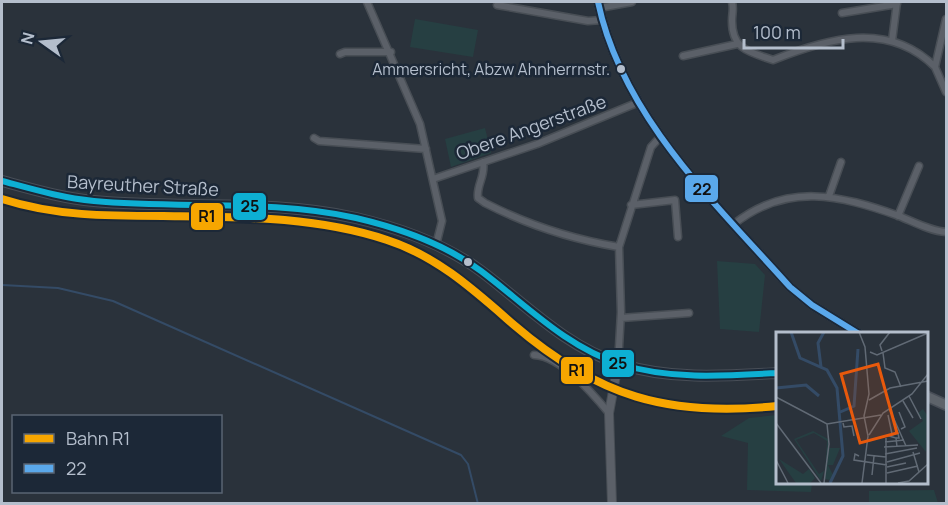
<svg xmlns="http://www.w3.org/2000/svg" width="948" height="505" viewBox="0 0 948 505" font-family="Manrope,sans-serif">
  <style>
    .green { fill: #263f42 }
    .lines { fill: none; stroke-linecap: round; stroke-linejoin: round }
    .stream { stroke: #344b66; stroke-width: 2 }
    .minor-casing { stroke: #484e55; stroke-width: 9 }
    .tertiary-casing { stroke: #484e55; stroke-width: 10 }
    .primary-casing { stroke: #484e57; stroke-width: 12 }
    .minor { stroke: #5b6068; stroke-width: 6 }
    .tertiary { stroke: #5b6068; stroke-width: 8 }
    .primary { stroke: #5d636a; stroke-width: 9 }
    .bus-1-casing { stroke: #1c2837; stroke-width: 10 }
    .bus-2-casing { stroke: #1c2837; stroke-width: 10 }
    .bus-1 { stroke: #5aa8eb; stroke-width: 6 }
    .bus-2 { stroke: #0dafd3; stroke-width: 6 }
    .rail-1-casing { stroke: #1c2837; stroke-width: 12 }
    .rail-1 { stroke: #f7a600; stroke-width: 8 }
    .bus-dot { fill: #b4becc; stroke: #1c2837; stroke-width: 2 }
    .labels { text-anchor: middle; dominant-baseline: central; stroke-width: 5; stroke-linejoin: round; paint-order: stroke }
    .bus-label { font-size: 16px; fill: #b4becc; stroke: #1c2837; text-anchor: end }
    .street-label { font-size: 18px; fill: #b4becc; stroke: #1c2837 }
    .inset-river { fill: none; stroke: #344b66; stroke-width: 3 }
    .inset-road { fill: none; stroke: #616a75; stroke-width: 1.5 }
    .view { fill: #e8590c; fill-opacity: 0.15; stroke: #e8590c; stroke-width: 3 }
    .inset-edge { fill: none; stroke: #b4becc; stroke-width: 3 }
    .line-badge { stroke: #1c2837; stroke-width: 2 }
    .pale-badge-label { font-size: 16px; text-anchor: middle; font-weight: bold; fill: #111 }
  </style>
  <rect width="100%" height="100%" fill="#2a323b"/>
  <path class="green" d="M415,19l63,11 -5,27 -63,-10z
    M485,128l6,25 -40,14 -6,-28z
    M717,261l38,3 10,11 -6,57 -39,-3z
    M777,415v67l35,1 -1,9 -64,-2 1,-47 -27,-7 28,-18z
    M934,490l4,13h-69v-12z"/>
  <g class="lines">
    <path class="stream" d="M2,285l56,3 55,13 348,154 7,9 10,40"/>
    <g class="minor-casing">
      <path id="minor" d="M367,2l53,122 22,97 -6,24
        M732,2c2,7 0,11 0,19 0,29 18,31 41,39 53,-21 115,-40 162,7
        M497,5l91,16 14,-1
        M599,8l33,-6
        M842,13l55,-9
        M946,19l-11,48 11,25
        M892,41l5,-39
        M340,54l5,-2h46
        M683,56l54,-12
        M314,138l5,3 107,8
        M483,162c3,14 -7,23 -5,36l7,5c43,22 86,36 134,44
        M433,179l104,-35 102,-42
        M829,196l12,-34
        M631,205l44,-5 3,37
        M898,216l21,-50
        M734,224c53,-42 106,-29 165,-8 15,6 31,15 47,16
        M621,318l68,-5
        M534,355c27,1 59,39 75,58
        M618,364l3,-52 -2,-65 32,-100 10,-11"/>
    </g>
    <g class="tertiary-casing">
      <path id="tertiary" d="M598,2c24,114 117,201 192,285l22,18 47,29
        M612,504l-3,-91 9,-49"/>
    </g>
    <g class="primary-casing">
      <path id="primary" d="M2,181c30,8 60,17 92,20 87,8 177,-2 262,17 43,10 90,27 125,53 44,33 85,76 139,93 50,16 105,12 157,9
        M926,396l20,9"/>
    </g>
    <use href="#minor" class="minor"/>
    <use href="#tertiary" class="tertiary"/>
    <use href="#primary" class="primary"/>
    <g class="bus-1-casing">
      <path id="bus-1" d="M598,2c24,114 117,201 192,285l22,18 47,29"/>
    </g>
    <g class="bus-2-casing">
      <path id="bus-2" d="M2,181c30,8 60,17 92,20 87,8 177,-2 262,17 43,10 90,27 125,53 44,33 85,76 139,93 50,16 105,12 157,9"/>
    </g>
    <use href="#bus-1" class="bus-1"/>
    <use href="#bus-2" class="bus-2"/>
    <g class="rail-1-casing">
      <path id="rail-1" d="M2,199c53,17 105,17 161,17 75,1 152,0 224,24 50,16 88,51 127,85 84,72 154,92 263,81"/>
    </g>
    <use href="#rail-1" class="rail-1"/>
  </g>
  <g class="bus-dot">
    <circle cx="621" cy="69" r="5"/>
    <circle cx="468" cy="262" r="5"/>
  </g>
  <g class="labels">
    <g class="bus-label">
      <text x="610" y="69">Ammersricht, Abzw Ahnherrnstr.</text>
    </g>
    <g class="street-label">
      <text transform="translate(531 127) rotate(-20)">Obere Angerstraße</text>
      <text transform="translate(143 185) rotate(3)">Bayreuther Straße</text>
    </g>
  </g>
  <g transform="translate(776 332)">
    <rect width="152" height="152" fill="#2a323b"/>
    <path d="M147,77l4,6 -1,37 -17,-21 14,-10 -5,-8zM37,99l15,8 1,9h11l-7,17h-5l5,10 -3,5 -5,-1 2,-38 -13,-8 -18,7 23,34 5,-3 -3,10 -27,-42zM3,127l24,15 6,-5 6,9 -5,5h-14z" fill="#263f42"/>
    <path class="inset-river" d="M15,0l9,26 27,12 10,18 6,68 -13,27M45,35l-3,-24 6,-11M0,56l30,-3 13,11M62,81l16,-7 4,-57"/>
    <path class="inset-road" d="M83,0l6,15 4,47 -5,22 4,20 -6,47M106,19l-2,-6 10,-13M94,20l7,3 51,-22M107,21l2,15 10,4 6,15M133,64l12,23M0,65l51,27 54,-9M93,68l21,-12 38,-7M127,69l10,17M113,76l17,38M123,80l6,15 -4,2M112,83l4,19M0,91l45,60M67,91l1,4 8,-1 2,10M93,103l14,-22 29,-19 16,-20M110,106v45M120,106h3l-1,-5 -9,3 7,2 1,9M109,110l19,-2M108,115l34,-2M137,120l6,20M109,122l32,-6M91,123l19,2M83,124l-4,-2 -1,6 33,5M0,128l12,23M111,130l33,-9M111,135l19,-4M111,141l31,-7M96,143l2,-19M48,151l5,-39 -2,-20M122,151l11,-2 19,-17"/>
    <path class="view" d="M102,32l19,69 -37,10 -19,-69z"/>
    <rect width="152" height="152" class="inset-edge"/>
  </g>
  <g class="line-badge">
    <rect x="684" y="174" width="35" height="29" rx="6" fill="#5aa8eb"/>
    <rect x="232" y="192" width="35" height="29" rx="6" fill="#0dafd3"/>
    <rect x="190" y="202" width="34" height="29" rx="6" fill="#f7a600"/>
    <rect x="601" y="349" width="34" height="29" rx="6" fill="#0dafd3"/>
    <rect x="560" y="356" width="34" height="29" rx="6" fill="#f7a600"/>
  </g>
  <g class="pale-badge-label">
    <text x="702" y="195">22</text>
    <text x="250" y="212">25</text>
    <text x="207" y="222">R1</text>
    <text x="618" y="369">25</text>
    <text x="577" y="376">R1</text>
  </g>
  <rect width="948" height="505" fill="none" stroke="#b4becc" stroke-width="6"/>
  <rect x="12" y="415" width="210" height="78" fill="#1c2837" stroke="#596473" stroke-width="1.5"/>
  <rect x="24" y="434" width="30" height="9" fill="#f7a600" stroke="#596473" stroke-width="1.5"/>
  <text x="66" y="445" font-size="18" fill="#b4becc">Bahn R1</text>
  <rect x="24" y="464" width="30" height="9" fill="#5aa8eb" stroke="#596473" stroke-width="1.5"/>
  <text x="66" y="475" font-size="18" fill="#b4becc">22</text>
  <g transform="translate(42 42) rotate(285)" stroke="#1c2837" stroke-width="4.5" paint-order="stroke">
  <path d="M0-4.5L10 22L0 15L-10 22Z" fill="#b4becc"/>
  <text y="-9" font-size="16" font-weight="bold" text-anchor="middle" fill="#b4becc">N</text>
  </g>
  <path d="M744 39v9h99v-9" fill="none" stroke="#b4becc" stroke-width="3"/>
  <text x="753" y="39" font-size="18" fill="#b4becc" stroke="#1c2837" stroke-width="4.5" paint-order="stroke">100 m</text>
</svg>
